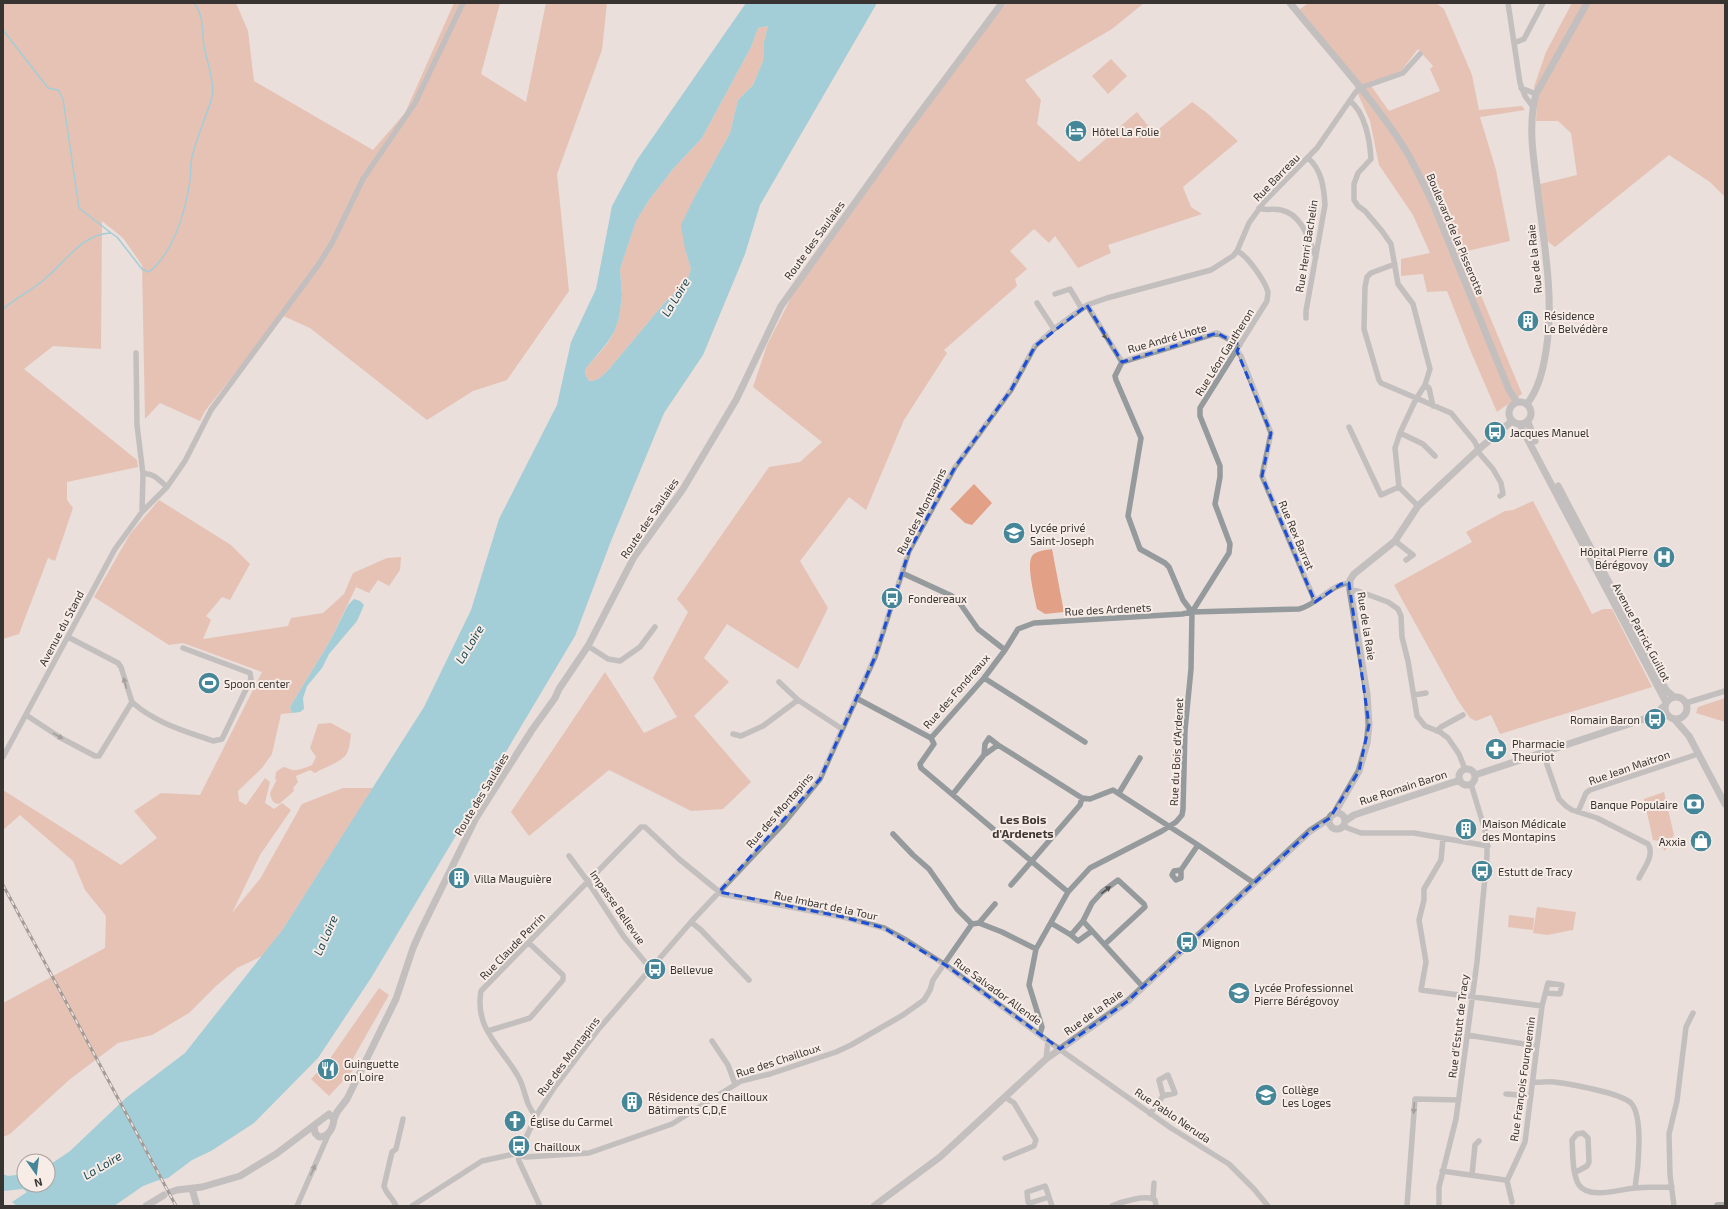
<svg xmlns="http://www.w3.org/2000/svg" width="1728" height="1209" viewBox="0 0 1728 1209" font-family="'Exo 2',sans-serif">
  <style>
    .green { fill: #e2a087; fill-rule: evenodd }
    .water { fill: #4fb8d2; fill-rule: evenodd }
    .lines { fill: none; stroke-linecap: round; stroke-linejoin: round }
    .stream { stroke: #4fb8d2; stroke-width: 1.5 }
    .minor { stroke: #959a9c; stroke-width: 5.5 }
    .tertiary { stroke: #959a9c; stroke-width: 7 }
    .secondary { stroke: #70787a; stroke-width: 8 }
    .rail-casing { stroke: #4f4a48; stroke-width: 3 }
    .rail { stroke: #f8ece7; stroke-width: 1.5; stroke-dasharray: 4.5; stroke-linecap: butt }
    .oneway { fill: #545352 }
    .marked { fill: none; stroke: #1d4ed8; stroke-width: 3; stroke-dasharray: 8 5; stroke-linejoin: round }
    .labels { text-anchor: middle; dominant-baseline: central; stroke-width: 4; stroke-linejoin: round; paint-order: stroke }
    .poi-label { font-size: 11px; fill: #383432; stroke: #f8ece7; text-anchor: start }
    .street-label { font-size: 11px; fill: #383432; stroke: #f8ece7 }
    .water-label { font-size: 12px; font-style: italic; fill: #1a4853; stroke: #f8ece7 }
    .neighbourhood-label { font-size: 12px; font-weight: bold; fill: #403733; stroke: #f8ece7 }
  </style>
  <rect width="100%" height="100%" fill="#eadfda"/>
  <path class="green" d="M3,3h233l12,28 6,50 119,69 32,-37 49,-110h46l-19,71 45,28 20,-99h61l-5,47 -45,124 12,117 -62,89 -34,11 -46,29 -117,-92 -29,-13 -76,96 -5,10 -40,-18 -15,16 -3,-154 -19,-27 -21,-17 -1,128 -48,-3 -29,23 113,91 1,7 -71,15v18l6,8 -18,53 -7,-3 -29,76 -16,5z
    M1007,3h137l-32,26 -87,51 16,20 -4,24 42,38 58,-50 17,21 38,-31 15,11 31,28 -55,46 8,20 11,7 -94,31 3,8 -33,15 -23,-32 -6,7 -15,-14 -24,22 17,18 -12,10 2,7 -73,64 3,3 -43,67 -38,90 -17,-13 -49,64 28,47 -30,61 -71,-45 -23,34 25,24 -35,34 57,66 -28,27 -32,2 -82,-41 -80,66 -18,-24 94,-140 39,61 33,-16 -24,-39 35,-66 -11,-13 92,-132 31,-5 22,-20 -69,-55 14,-42 31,-61 185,-255z
    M1308,3h128l8,6 28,66 7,35 43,-4 3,4 -45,7 16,53 14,71 -47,11 59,142 -25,18 -26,-60 -24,-61 -20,1 -4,-18 -22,2v-17l29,-6 -17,-38 -34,-50 -9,-44 -24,-54 -47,-57zM1418,49l15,17 -3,3 10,22 -51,20 -20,-28 32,-12z
    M1572,3h153v194l-15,-15 -41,-27 -114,92 -8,-6 -7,-57 37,-9 -6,-42 -13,-12h-22l1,-17 -3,-17 12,-35z
    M768,26l-4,16 -1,19 -10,24 -15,15 -8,33 -35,63 -10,53 6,20 -4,12 -21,20 -56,67c-5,5 -12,14 -21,13l-4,-7 1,-6 21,-24 7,-12 5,-14 3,-22 -2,-27 16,-48 13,-21 24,-31 29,-31 49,-91 7,-19z
    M1111,59l16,17 -19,18 -16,-18z
    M974,484l18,19 -20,22 -7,-2 -15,-14z
    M159,500l72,45 19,19 -20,36 -8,-3 -16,19 5,4 -8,19 85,-13 3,-8 32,-5 21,-19 9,-21 34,-15 14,-1 -1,13 -11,16 -11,-6 -9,13 -13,-6 -26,54 -40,66 2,6 -11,1 -9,40 -10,14 -24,23 1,10 7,4 19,-27 5,4 -5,21 9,6 8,-6 9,7 -31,45 -28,58 28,-34 42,-75 41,-16h30l-90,141 -21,27 -25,12 -21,18 -27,27 -37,22 -34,8 -49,37 -59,54 -7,3v-134l102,-55 1,-32 -21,-26 -12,-29 -53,-46 -17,15v-40l118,75 36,-27 -23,-27 27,-18 39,2 62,-123 -79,-29 -14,2 -75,-48 36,-63z
    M1533,501l59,113 11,-5h9l40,78 -152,47 -9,-19 -15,6 -6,-3 -13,-19 -63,-114 78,-43 -6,-10 39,-21 8,-1z
    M1052,549l12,63 -19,2 -8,-5c-2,-11 -11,-44 -5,-53 3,-5 14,-6 20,-7z
    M1725,698v24l-29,-9 2,-6z
    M331,723l20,11c-1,6 -1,13 -4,19 -4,9 -23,14 -32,20l-5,-3 -14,6 2,6 -5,6 1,3 -15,13c-7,-1 -8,-5 -9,-11l7,-14 -2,1 1,-8c10,-8 8,-4 17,-2 5,1 14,-3 19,-5l4,-8 -6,-9 8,-24z
    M1664,792l10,43 -9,16 -6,-10 -6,-1 -9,-41z
    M1537,907l39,5 -3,18 -26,5 -14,-2z
    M1509,915l25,3 -1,12 -25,-3z
    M379,988l10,7 -38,67 4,6 -26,28 -18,-17 18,-19z"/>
  <path class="water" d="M746,3h131l-117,202 -15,49 -42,101 -39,58 -53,128 -36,95 -204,342 -53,80 -64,65 -43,28 -19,9 -24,18 -12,3 -13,5 -29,20h-97l-5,-4 15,-10 -4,-3 -20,2v-17l5,2 16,-2v11h24v-19l22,-15 57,-54 58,-44 98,-124 141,-222 47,-97 28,-91 58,-114 14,-63 25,-53 16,-83 25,-46zM768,26l-4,16 -1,19 -10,24 -15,15 -8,33 -35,63 -14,29 4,24 6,20 -4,12 -21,20 -56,67c-5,5 -12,14 -21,13l-4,-7 1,-6 21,-25 7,-11 5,-14 3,-22 -2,-27 16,-48 13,-21 24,-31 29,-31 49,-91 7,-19z
    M354,599l6,2 4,4 -7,16 -28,33 -7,14 -15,18 -4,12 1,11 -4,3 -8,1 -2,-6 40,-66 18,-36z"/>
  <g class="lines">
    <path class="stream" d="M3,30l45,58 10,2 5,9 16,109 32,25
      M3,309c14,-12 30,-19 43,-31 20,-17 36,-44 65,-45l6,4 25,32 7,3c26,-21 36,-60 41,-91 1,-8 0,-16 2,-24 5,-22 16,-43 21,-64 0,-16 -6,-31 -9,-47 -2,-14 0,-31 -10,-43"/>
    <path class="minor" d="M1508,3l12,80 5,13 8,11
      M1514,43l10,-4 19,-36
      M1521,88l15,6
      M1350,101c15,11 20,40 21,58l-13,14 -4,11v16l4,6 7,5 17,20 9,13 7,40 15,20 17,65 -5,16 -9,14 -16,34 -5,15 4,39 19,19
      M1259,208c6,3 15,0 22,2 21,4 28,30 35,47
      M1395,264l-24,9 -4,4 -2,10 -1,42 15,51 2,3 70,30 24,29 5,12 13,15 8,14 2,11 -3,2
      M1055,294l15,-5 12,20
      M1037,303l17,26
      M1087,305l35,57
      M1306,318v-7l19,-106c-1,-17 -3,-35 -17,-47
      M1237,351l4,5 30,77 -9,43 53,125
      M136,353l1,72 6,49 -1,38
      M1122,362l-7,14 1,4 25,58 -13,78 12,33 25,14 4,4 14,33 9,12
      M1122,362l95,-29 23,12
      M1425,385l4,3 4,18
      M1349,427l32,68 18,-8
      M1400,433l23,11 12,12
      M143,474c10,-2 17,7 24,13
      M1395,541l18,14 -7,5
      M902,573l50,23 7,6 19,27 27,21 13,-21 16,-6 148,-9 10,-2 107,-3c18,-4 32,-25 50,-26
      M1350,590l8,1 30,11 10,7 3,7 1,21 6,24 9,55 8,10 15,6 8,6 11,16 6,15
      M588,646l20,13 12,2 20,-14 15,-20
      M984,678l101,64
      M779,682l19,18 44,29
      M1414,695l12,-2
      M856,698l75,40 53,-60 21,-28
      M132,702c23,21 53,29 81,39l9,-2 29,-60 -1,-6 -67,-25
      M1686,703l39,-12
      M26,715l35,23 34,18h4l33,-54 -11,-35 -3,-4 -50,-26
      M1437,731l4,-4 22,-12
      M733,734l8,2 22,-10 35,-26
      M931,738l3,6 -14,20 1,4 147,124
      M1543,753l16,46 7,7 6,4 25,8 51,26c7,11 -4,24 -9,34
      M984,755l1,-11 4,-6 9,7
      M3,757l112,-208 27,-37 25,-25 18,-26 26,-51 108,-146 13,-21 31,-64 52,-76 48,-100
      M1119,793l21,-35
      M953,794l31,-39 14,-10 84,53 -2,7 -69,80
      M1082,798l8,1 23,-9 85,55 56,38
      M1578,812l8,-19 4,-3 108,-36
      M1342,826l19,7h53l74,13
      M893,834l20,21 16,14 28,40 15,15
      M1443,838l-2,22 -17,29v11l-5,20 7,42 -5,28 121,16
      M569,856l17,23 38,58 27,32
      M1181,870v8l-5,2 -4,-5 2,-4 7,-1 17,-25
      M1083,921l60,66
      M691,922l10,8 48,50
      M979,923l23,9 34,17
      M1051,923l20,12 12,-14 9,-18 10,-11 16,-12 26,24 1,3 -40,37
      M1071,935l7,6 14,-10
      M488,1031l42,-13 33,-38v-5l-34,-32
      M1040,1034l2,-7 -13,-42 7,-36 32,-57 22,-24 72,-37 14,-9 6,-7 1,-6 2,-79 6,-61 1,-57 37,-59 1,-9 -15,-40 5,-27v-11l-20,-50v-8l67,-107c0,-3 1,-6 1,-9 -3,-11 -21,-37 -31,-41
      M1467,1035l70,11
      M712,1041l16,24 7,19
      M1046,1059l2,-18
      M1533,1082c7,1 14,-1 21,0 16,2 67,11 77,21 13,14 7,67 4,85
      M1506,1094l25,2
      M1005,1097l9,6 22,37 -2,6 -29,12
      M1150,1114l13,-18 12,-3 -7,-18 -9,5 4,16
      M536,1116c-11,-11 -10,-25 -17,-38 -16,-30 -45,-48 -38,-87l160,-164h4l34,32 43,35 121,23 41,11 22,12 41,26 101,75 123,87 58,36 25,25 14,17
      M1442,1171l63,9 2,1 18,-39 17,-136 6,-23 14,2 -2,9 -14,-1
      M1576,1172l11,-6 2,-4 -1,-24 -5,-5 -6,1 -5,6c1,13 0,34 7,45 10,15 42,4 56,3 13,-1 25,-1 37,-1
      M1472,1175l3,-30 4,-4
      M1507,1181l5,21
      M1049,1197l-19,6 -2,-1 -1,-10 18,-6 1,2 6,18
      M1153,1198l1,-15
      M297,1206l32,-73
      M396,1206c-3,-8 -10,-12 -12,-20l8,-34 4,-3 7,-30
      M412,1206l70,-45 32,-7 12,3 63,-4 83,-29 69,-43 29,-7 66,-22 15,-7 52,-30 21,-15 6,-10 3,-10 39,-56 7,-1 16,-19
      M540,1206l-21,-45 -1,-6 18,-39 18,-28 43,-57 94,-109 93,-99 36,-44 55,-122 34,-106 46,-84 56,-77 24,-44 19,-17 33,-24 20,-7 104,-28 22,-14 4,-5 12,-28 15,-21 53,-54 38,-55 5,-5 43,-15 17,-19
      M1112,1206c9,-4 35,-12 43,-6l1,6
      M1407,1206l8,-107 44,1
      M1439,1206v-19l17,-68 21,-157 10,-106v-19l-16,-53
      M1674,1206l-4,-31 -1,-41 8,-33 9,-74 7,-14"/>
    <path class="tertiary" d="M1290,3c39,48 82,94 115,146 10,17 18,34 27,52l77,189 8,12
      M1509 413a11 11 0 1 1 22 0a11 11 0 1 1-22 0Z
      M1527,404c12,-16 16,-34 19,-53 9,-56 -3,-111 -9,-166 -4,-30 -9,-61 -1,-91l51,-91
      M1528,422l7,19
      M1520,425l146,277
      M1558,486l104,197 5,8 7,6
      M1665 708a11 11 0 1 1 22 0a11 11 0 1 1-22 0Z
      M1675,720l14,16 36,68
      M1459 777a8 8 0 1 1 16 0a8 8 0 1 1-16 0Z
      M1475,775l178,-59 12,-11
      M1329 821a8 8 0 1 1 16 0a8 8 0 1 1-16 0Z
      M1334,814l25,-43 8,-28 2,-18 -2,-31 -17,-104v-10l4,-6 41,-33 23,-35 61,-57 33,-28
      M1345,821l9,-6 106,-35
      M334,1119l3,-7 10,-13 49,-100 17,-51 8,-18 55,-112 56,-88 23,-32 4,-9 29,-43 46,-89 49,-68 53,-89 45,-94 124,-173 97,-130
      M192,1189l5,17
      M171,1192l6,-2 25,-3 38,-11 36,-22 53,-40 5,5c-1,9 -5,18 -15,18l-4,-4 -1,-7
      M146,1206l18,-11
      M874,1206l66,-49 106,-98 82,-58 182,-170 20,-13"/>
    <path class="secondary" d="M1718,1206h7"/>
    <g class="rail-casing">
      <path id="rail" d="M3,885l173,321"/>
    </g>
    <use href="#rail" class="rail"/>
  </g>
  <defs><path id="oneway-solid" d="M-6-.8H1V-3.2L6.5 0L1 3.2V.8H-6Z"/></defs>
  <g class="oneway">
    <use href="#oneway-solid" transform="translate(1104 334) rotate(59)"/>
    <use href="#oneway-solid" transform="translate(125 683) rotate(-105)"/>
    <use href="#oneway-solid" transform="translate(58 736) rotate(31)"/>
    <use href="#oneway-solid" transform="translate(1106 890) rotate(-38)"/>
    <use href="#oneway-solid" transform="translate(1414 1108) rotate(95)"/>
    <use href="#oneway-solid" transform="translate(313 1170) rotate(-66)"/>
  </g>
  <path d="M0 0H1728V1209H0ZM1087,305l35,57 95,-29 23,12 -3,6 34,82 -9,43 53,126 26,-18 8,-1 20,142 -10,46 -29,47 -20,13 -182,170 -68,48 -113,-83 -63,-38 -41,-11 -124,-25 101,-113 55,-122 34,-106 46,-84 56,-77 24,-44z" fill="#eadfda" fill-opacity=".55" fill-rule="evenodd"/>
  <path class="marked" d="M1087,305l35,57 95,-29 23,12 -3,6 34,82 -9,43 53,126 26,-18 8,-1 20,142 -10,46 -29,47 -20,13 -182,170 -68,48 -113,-83 -63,-38 -41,-11 -124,-25 101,-113 55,-122 34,-106 46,-84 56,-77 24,-44z"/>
  <defs>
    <g id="hotel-disc" transform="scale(1.15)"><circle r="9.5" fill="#458798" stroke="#f8ece7"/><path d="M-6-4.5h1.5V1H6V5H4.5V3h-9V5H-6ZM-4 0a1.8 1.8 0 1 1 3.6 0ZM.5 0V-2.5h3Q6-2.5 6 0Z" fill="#fff"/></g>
    <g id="building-disc" transform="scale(1.15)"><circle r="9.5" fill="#458798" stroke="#f8ece7"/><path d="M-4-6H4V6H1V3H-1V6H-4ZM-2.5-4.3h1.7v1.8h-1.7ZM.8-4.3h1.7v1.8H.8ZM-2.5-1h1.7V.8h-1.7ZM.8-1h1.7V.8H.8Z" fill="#fff"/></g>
    <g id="bus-disc" transform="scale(1.15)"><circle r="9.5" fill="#458798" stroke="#f8ece7"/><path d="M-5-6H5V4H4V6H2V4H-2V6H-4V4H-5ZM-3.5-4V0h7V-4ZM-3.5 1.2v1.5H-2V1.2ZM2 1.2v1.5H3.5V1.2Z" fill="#fff"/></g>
    <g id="school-disc" transform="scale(1.15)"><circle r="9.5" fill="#458798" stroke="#f8ece7"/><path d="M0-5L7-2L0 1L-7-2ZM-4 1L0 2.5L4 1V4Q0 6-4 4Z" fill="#fff"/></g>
    <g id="hospital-disc" transform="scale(1.15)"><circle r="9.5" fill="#458798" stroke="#f8ece7"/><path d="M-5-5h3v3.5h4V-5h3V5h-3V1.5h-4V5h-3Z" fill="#fff"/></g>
    <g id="stadium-disc" transform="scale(1.15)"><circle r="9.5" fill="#458798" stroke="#f8ece7"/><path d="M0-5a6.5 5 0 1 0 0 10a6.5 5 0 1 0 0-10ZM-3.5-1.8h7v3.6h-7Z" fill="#fff"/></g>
    <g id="pharmacy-disc" transform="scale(1.15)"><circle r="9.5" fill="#458798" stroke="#f8ece7"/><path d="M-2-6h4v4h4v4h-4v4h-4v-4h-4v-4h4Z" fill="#fff"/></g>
    <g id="bank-disc" transform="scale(1.15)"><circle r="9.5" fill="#458798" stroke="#f8ece7"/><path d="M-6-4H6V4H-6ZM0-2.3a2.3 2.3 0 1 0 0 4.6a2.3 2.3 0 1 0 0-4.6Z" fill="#fff"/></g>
    <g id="shop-disc" transform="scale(1.15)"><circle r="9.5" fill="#458798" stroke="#f8ece7"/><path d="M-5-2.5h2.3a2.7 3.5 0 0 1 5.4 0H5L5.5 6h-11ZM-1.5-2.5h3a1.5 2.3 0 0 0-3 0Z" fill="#fff"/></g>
    <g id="restaurant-disc" transform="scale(1.15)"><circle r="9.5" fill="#458798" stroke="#f8ece7"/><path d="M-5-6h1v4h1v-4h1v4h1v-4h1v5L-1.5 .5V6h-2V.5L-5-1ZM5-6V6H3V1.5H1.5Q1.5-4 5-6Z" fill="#fff"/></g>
    <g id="church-disc" transform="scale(1.15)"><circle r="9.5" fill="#458798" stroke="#f8ece7"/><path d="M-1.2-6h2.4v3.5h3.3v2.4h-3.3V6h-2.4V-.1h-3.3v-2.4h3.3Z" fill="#fff"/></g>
  </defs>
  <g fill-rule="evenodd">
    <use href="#hotel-disc" x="1076" y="131"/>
    <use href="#building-disc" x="1528" y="321"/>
    <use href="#bus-disc" x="1495" y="432"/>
    <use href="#school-disc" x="1014" y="533"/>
    <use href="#hospital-disc" x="1664" y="557"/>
    <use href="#bus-disc" x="892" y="598"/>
    <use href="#stadium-disc" x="209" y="683"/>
    <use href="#bus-disc" x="1655" y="719"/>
    <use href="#pharmacy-disc" x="1496" y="749"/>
    <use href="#bank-disc" x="1694" y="804"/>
    <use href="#building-disc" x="1466" y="829"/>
    <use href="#shop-disc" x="1701" y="841"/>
    <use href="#bus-disc" x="1482" y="871"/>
    <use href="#building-disc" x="459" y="878"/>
    <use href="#bus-disc" x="1187" y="942"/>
    <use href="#bus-disc" x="655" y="969"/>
    <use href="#school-disc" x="1239" y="993"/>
    <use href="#restaurant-disc" x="328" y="1069"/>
    <use href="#school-disc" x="1266" y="1095"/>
    <use href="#building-disc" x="632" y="1102"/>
    <use href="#church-disc" x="515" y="1121"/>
    <use href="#bus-disc" x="519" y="1146"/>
  </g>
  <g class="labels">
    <g class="poi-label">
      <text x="1092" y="131">Hôtel La Folie</text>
      <text x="1544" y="315">Résidence<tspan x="1544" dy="13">Le Belvédère</tspan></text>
      <text x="1510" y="432">Jacques Manuel</text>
      <text x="1030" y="527">Lycée privé<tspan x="1030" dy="13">Saint-Joseph</tspan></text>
      <text x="1648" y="551" text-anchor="end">Hôpital Pierre<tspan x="1648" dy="13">Bérégovoy</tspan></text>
      <text x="908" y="598">Fondereaux</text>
      <text x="224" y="683">Spoon center</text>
      <text x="1640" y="719" text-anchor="end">Romain Baron</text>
      <text x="1512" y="743">Pharmacie<tspan x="1512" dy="13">Theuriot</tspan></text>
      <text x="1678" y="804" text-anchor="end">Banque Populaire</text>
      <text x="1482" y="823">Maison Médicale<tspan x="1482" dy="13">des Montapins</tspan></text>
      <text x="1686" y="841" text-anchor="end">Axxia</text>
      <text x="1498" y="871">Estutt de Tracy</text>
      <text x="474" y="878">Villa Mauguière</text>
      <text x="1202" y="942">Mignon</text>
      <text x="670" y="969">Bellevue</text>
      <text x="1254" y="987">Lycée Professionnel<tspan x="1254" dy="13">Pierre Bérégovoy</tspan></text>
      <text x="344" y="1063">Guinguette<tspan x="344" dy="13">on Loire</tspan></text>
      <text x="1282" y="1089">Collège<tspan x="1282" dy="13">Les Loges</tspan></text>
      <text x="648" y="1096">Résidence des Chailloux<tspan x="648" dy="13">Bâtiments C,D,E</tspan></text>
      <text x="530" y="1121">Église du Carmel</text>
      <text x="534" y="1146">Chailloux</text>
    </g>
    <g class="street-label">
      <text transform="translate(1276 177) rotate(-46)">Rue Barreau</text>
      <text transform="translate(1456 234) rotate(67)">Boulevard de la Pisserotte</text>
      <text transform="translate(814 240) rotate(-54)">Route des Saulaies</text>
      <text transform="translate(1306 246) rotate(-81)">Rue Henri Bachelin</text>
      <text transform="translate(1534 259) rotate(-96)">Rue de la Raie</text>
      <text transform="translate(1167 338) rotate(-16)">Rue André Lhote</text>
      <text transform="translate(1224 352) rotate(-58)">Rue Léon Gautheron</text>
      <text transform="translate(921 511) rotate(-63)">Rue des Montapins</text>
      <text transform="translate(649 518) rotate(-56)">Route des Saulaies</text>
      <text transform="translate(1297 535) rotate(67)">Rue Rex Barrat</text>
      <text transform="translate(1108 609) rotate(-3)">Rue des Ardenets</text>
      <text transform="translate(1367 626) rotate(81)">Rue de la Raie</text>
      <text transform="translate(61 628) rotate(-62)">Avenue du Stand</text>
      <text transform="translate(1642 632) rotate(62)">Avenue Patrick Guillot</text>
      <text transform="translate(956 691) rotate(-49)">Rue des Fondreaux</text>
      <text transform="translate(1176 752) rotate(-87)">Rue du Bois d'Ardenet</text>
      <text transform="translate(1629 767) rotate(-19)">Rue Jean Maitron</text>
      <text transform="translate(1403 787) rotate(-18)">Rue Romain Baron</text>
      <text transform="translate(481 794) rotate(-59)">Route des Saulaies</text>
      <text transform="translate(779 810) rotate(-49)">Rue des Montapins</text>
      <text transform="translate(826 905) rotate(12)">Rue Imbart de la Tour</text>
      <text transform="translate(618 907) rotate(55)">Impasse Bellevue</text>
      <text transform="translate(512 946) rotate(-46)">Rue Claude Perrin</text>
      <text transform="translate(998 991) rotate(36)">Rue Salvador Allende</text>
      <text transform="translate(1093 1012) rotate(-36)">Rue de la Raie</text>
      <text transform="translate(1458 1026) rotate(-83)">Rue d'Estutt de Tracy</text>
      <text transform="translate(568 1056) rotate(-53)">Rue des Montapins</text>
      <text transform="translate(778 1060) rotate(-18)">Rue des Chailloux</text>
      <text transform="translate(1522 1079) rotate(-82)">Rue François Fourquemin</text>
      <text transform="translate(1173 1115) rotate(34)">Rue Pablo Neruda</text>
    </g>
    <g class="water-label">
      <text transform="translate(675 297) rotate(-59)">La Loire</text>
      <text transform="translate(469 644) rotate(-59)">La Loire</text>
      <text transform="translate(325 935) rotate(-66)">La Loire</text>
      <text transform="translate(102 1165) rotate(-31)">La Loire</text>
    </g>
    <g class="neighbourhood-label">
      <text x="1023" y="819">Les Bois<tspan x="1023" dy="14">d'Ardenets</tspan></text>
    </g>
  </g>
  <rect width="1728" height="1209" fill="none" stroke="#383432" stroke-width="8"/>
  <g transform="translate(36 1173) rotate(166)"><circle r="19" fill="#f8ece7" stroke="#aba29f"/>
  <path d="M0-3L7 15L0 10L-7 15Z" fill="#458798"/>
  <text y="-6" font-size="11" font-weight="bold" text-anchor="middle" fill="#383432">N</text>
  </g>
</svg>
